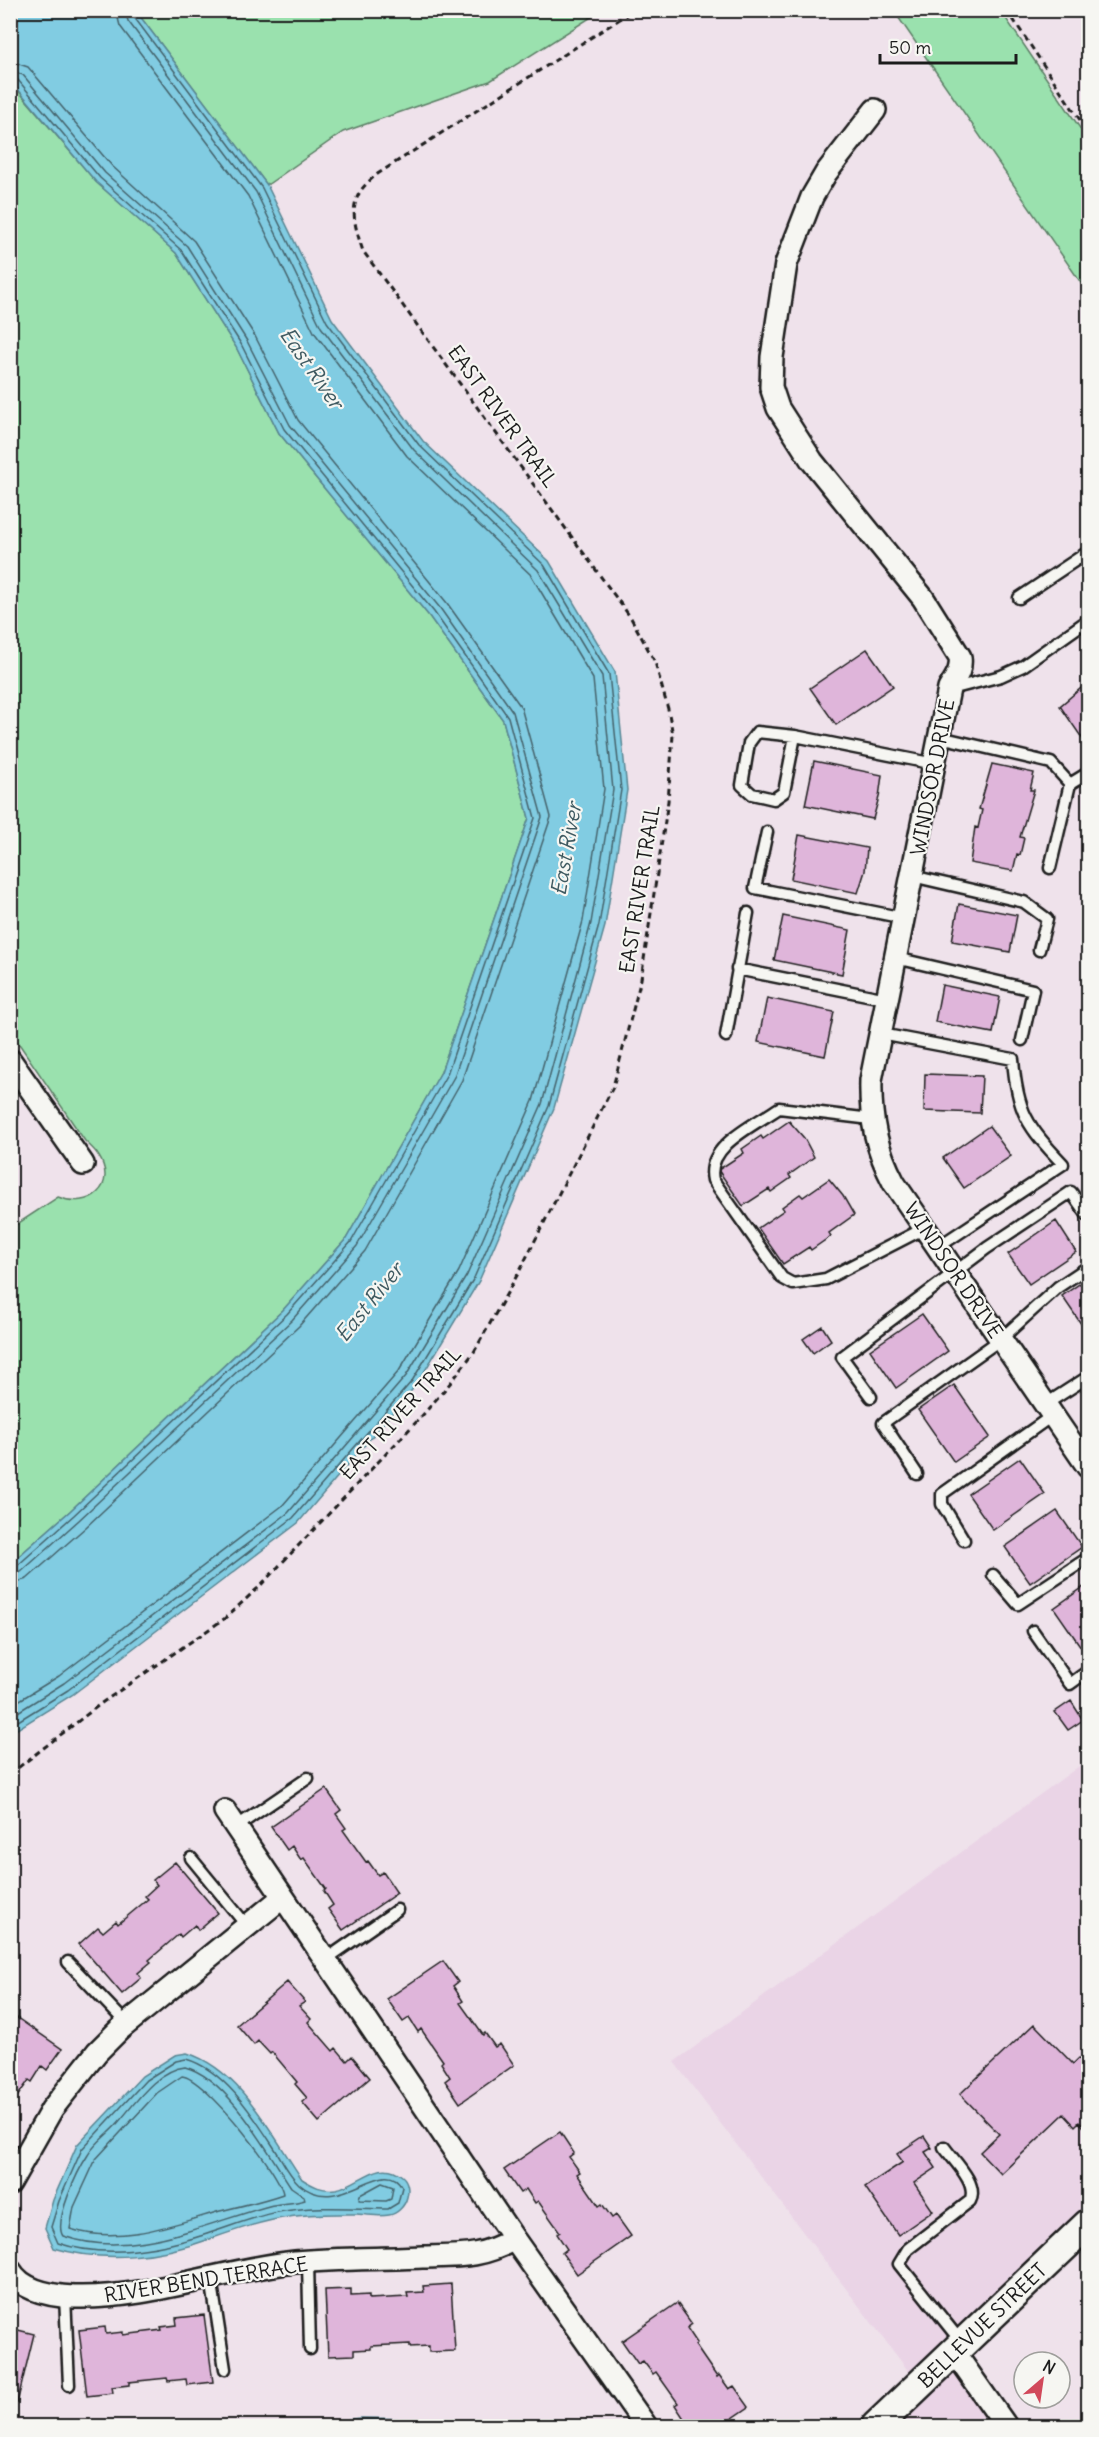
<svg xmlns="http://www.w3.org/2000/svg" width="1099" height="2437" viewBox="0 0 1099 2437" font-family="Delius,sans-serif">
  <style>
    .built { fill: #ead4e6 }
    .green { fill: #9ae1ae; stroke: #5b7e65; stroke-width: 1.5 }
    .water { fill: #81cce2; stroke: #598693; stroke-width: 1.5 }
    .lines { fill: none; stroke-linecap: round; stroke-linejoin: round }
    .shore { stroke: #44626b; stroke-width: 1.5 }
    .building { fill: #dfb5da; stroke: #1c1c1c; stroke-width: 1.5 }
    .lane-casing { stroke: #1c1c1c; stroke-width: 15 }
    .street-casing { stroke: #1c1c1c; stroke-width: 26 }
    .secondary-casing { stroke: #1c1c1c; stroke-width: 33 }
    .path { stroke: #1c1c1c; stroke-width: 3; stroke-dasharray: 6 4.5; stroke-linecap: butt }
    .lane { stroke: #f6f6f2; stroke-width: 10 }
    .street { stroke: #f6f6f2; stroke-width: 21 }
    .secondary { stroke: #f6f6f2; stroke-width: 28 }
    .labels { text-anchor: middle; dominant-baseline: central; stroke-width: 4.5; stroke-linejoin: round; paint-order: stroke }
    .street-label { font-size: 20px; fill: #1c1c1c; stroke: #f6f6f2 }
    .water-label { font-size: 21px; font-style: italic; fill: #3f5a61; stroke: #f6f6f2 }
  </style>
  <rect width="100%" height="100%" fill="#efe2eb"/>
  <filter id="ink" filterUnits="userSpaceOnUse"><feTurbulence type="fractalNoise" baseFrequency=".0167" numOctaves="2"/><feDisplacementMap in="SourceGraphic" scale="12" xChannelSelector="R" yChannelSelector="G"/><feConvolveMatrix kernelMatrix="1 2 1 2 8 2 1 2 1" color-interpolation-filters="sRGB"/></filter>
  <g filter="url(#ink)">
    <path class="built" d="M1082,1764l6,9v451l-134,128 52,74h-130l43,-41 -245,-323z"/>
    <path class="green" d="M136,11h465l-111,70 -147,51 -76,53z
      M894,11h107l87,129v153z
      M10,81l86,101 80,71 60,94 43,86 150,183 74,104 26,98 -88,254 -95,167 -63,71 -213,201 -59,52v-335l47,-31c31,13 61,-11 40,-42 -3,-5 -9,-10 -13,-14l-74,-109z"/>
    <path class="water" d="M11,10l125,1 131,174 65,134 91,122 126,120 66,111 12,118 -22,136 -51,182 -75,173 -62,103 -119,139 -226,172 -61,38v-170l59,-52 213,-201 63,-71 95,-167 88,-254 -26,-98 -74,-104 -150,-183 -43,-86 -60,-94 -80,-71 -85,-101z
      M187,2053c54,17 85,82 115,126 11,7 20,12 34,10 22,-3 44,-33 66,-13 6,5 7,14 5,21 -2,9 -10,17 -18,18 -10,2 -22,0 -32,-1 -23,0 -45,-1 -68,3 -27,4 -53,13 -79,22 -49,18 -106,24 -156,9l-9,-20 8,-28 24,-55 65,-69 33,-21z
      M360,2418l107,2 16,6h-165l19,-5z"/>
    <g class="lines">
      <path class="shore" d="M10,61l18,6 84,99 82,75 61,95 43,84 149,183 74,104 30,110 -89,263 -97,171 -66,75 -213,201 -59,52 -17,5
        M10,70l13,5 82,98 82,73 60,95 43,84 150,183 73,104 29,105 -88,260 -97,169 -65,74 -213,200 -58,52 -11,3
        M10,77l8,3 82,98 81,72 60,94 43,85 150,183 74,105 27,101 -88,256 -96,168 -64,72 -213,201 -57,51 -7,1
        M10,1706l49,-30 223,-170 117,-135 60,-100 74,-170 50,-180 21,-132 -11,-110 -62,-104 -124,-119 -93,-124 -66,-136 -128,-170 -4,-16
        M10,1717l54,-34 224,-170 118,-137 61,-101 75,-171 49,-181 22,-133 -11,-114 -64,-106 -124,-120 -93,-123 -65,-135 -128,-171 -3,-11
        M10,1726l58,-36 225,-172 119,-137 62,-103 75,-172 50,-181 22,-135 -12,-116 -65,-109 -125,-120 -92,-123 -65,-134 -128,-171 -2,-7
        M186,2059c39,11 68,58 89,90 7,11 14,26 24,35 41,36 85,-32 103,3l-4,16 -10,6c-39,-1 -77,-4 -115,4 -22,5 -44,14 -66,21 -46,15 -102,25 -149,9l-7,-16 8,-26 23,-52 64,-69 30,-19z
        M185,2067c43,11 82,84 106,120l13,9 1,4c-12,4 -25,3 -36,6 -66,18 -137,54 -206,30 -10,-14 15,-66 25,-81 6,-11 19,-20 28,-30 18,-20 40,-55 69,-58z
        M182,2076c23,2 99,98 101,118 -20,7 -42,12 -63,17 -48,14 -99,34 -150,18l4,-22 22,-48 61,-66z
        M382,2183l11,4 -2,12 -5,2 -27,-1 1,-5z
        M351,2426l50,-2 68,2"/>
    </g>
    <path class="building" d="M867,649l26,37 -57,39 -26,-37z
      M1087,683l1,55 -4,3 -24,-35z
      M814,761l68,14 -3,22 -6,22 -68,-14z
      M992,764l42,9 -4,17h4l-14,47 4,1 -4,17 -3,-1 -4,17 -43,-8 5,-36 3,1 4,-18 -3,-1z
      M799,835l68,13 -2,23 -7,22 -67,-14z
      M959,904l58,11 -7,37 -58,-11z
      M783,916l67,14 -8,44 -68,-14z
      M942,985l58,12 -7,36 -58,-11z
      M767,998l67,14 -9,44 -67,-14z
      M1088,1018v33l-6,-2z
      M925,1074l57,2 -2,37 -56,-2z
      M789,1121l15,17 10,19 -25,18 2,3 -20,14 -2,-3 -26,17 -25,-36 26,-17 -2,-4 19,-13 2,3z
      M989,1126l22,30 -47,32 -21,-30z
      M829,1179l14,17 11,19 -25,18 2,3 -20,14 -2,-3 -26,17 -25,-36 26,-18 -2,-3 18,-13 3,3z
      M1056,1221l20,31 -47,32 -21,-30z
      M1088,1278v56l-26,-38z
      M922,1314l26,37 -52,37 -26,-38z
      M822,1326l9,14 -18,13 -10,-14z
      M954,1385l36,52 -36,25 -36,-52z
      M1020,1458l25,36 -52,36 -25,-36z
      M1057,1511l25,36 -52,36 -25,-36z
      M1088,1584v73l-34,-49z
      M1071,1701l12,19 -15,10 -13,-18z
      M326,1789l15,21 -5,4 10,14 -3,2 23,32 2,-1 10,14 5,-3 14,21 -54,37 -15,-21 5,-4 -9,-14 2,-2 -22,-31 -3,2 -9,-14 -5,4 -16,-23z
      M175,1862l43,51 -20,17 -3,-5 -14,12 -2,-3 -30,26 2,2 -13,11 3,5 -19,16 -43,-50 19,-17 5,5 13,-11 2,3 30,-25 -3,-3 12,-11 -4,-5z
      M443,1961l15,21 -5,4 10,15 -3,2 23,32 2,-2 10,14 5,-3 14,21 -54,38 -15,-22 5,-4 -9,-14 2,-2 -22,-32 -3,3 -9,-14 -6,4 -16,-23z
      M287,1982l18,20 -6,4 12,13 -3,3 25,29 3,-3 11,13 5,-5 18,22 -51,44 -17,-20 5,-4 -12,-14 2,-2 -25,-30 -2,2 -12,-13 -4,4 -17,-20z
      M10,2013l52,36 -15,21 -5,-4 -10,16 -3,-2 -19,27z
      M1034,2024l39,40 6,-6 9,9v60l-2,2 -7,-7 -4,4 -11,-12 -63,60 -21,-22 19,-18 -39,-40z
      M560,2132l14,21 -5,4 11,15 -3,2 22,32 3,-2 10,14 4,-3 15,21 -54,38 -15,-21 5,-4 -10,-15 3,-2 -22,-31 -3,2 -9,-14 -6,4 -16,-23z
      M924,2136l8,12 -7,4 11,16 -22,15 19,28 -35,24 -33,-48 38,-25 -6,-8z
      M451,2284l4,67 -26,1v-6l-19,1v-3l-39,2v3l-17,1v5l-26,1 -3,-66 26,-1v7l18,-1v4l39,-2 -1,-4 17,-1 -1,-6z
      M677,2303l15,21 -5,4 10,15 -2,2 22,32 2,-2 10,14 5,-3 15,21 -28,19h-40l-2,-2 6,-4 -10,-15 3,-2 -22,-31 -3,2 -10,-13 -5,3 -16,-23z
      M204,2315l9,67 -26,3 -1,-6 -18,2 -1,-3 -38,4v3l-17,2 1,6 -26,3 -8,-66 26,-3 1,7 17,-2v3l39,-5 -1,-3 16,-2 -1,-7z
      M10,2328l24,6 -17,69 -7,-2z"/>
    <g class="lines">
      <g class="lane-casing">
        <path id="lane" d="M1019,598l69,-46
          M951,689l50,-13 22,-10 65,-46
          M795,736l-11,56 -10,7 -22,-5 -10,-9 7,-42 8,-11 38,4 140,28
          M940,737l111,26 19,21
          M767,832l-12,56 149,30
          M1050,868l20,-84 18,-11
          M912,876l112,26 23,17 -8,31
          M896,958l137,32 -11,50
          M737,969l150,30
          M881,1034l132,25c4,53 14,67 50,105l-125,83
          M726,1036l22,-123
          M871,1119l-92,-11c-24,17 -74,38 -66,72l69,98 11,6 33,-5 99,-51
          M871,1397l-29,-40 145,-109 84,-56 17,24
          M1046,1404l42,-27
          M917,1474l-34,-51 118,-84 57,-52 30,-20
          M964,1540l-22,-36v-10l111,-79
          M993,1575l25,29 70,-46
          M1033,1631l37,53 18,-13
          M236,1827l72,-49
          M191,1858l56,68
          M325,1960l72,-50
          M68,1962l59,62
          M944,2147c10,14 35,37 26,54l-62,48 -9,15 63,79
          M308,2262l2,87
          M211,2278l14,91
          M65,2296l4,89
          M753,2426h1"/>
      </g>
      <g class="street-casing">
        <path id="street" d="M875,110l-49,63 -14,24 -26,67 -14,93 -1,30 7,21 34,53 111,137 37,59c2,14 -5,21 -11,32l-78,391c-1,39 5,69 23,103l194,284
          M10,1060l73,104
          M225,1811l289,428 132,187
          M10,2183l42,-74 45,-57 22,-22 164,-133
          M10,2270c12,21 42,26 64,27 75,2 147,-27 221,-35 42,-4 85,-3 127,-5 36,-1 60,1 92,-18
          M954,2352l52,74"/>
      </g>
      <g class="secondary-casing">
        <path id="secondary" d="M876,2426l212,-202"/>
      </g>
      <path class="path" d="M1007,10l81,122
        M10,1774l93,-72 121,-83 34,-31 163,-171 31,-36 22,-29 46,-82 93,-183 28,-108 27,-178 5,-66 -5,-26 -13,-47 -24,-44 -268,-367c-12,-35 -16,-55 16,-78l255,-163"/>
      <use href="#lane" class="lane"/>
      <use href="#street" class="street"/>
      <use href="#secondary" class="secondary"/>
    </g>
  </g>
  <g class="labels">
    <g class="street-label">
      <text transform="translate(503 416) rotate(54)">EAST RIVER TRAIL</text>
      <text transform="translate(932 777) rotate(-79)">WINDSOR DRIVE</text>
      <text transform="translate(639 889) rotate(-81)">EAST RIVER TRAIL</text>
      <text transform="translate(954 1270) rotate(56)">WINDSOR DRIVE</text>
      <text transform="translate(400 1413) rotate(-48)">EAST RIVER TRAIL</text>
      <text transform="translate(206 2279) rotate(-9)">RIVER BEND TERRACE</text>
      <text transform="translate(982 2325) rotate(-44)">BELLEVUE STREET</text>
    </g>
    <g class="water-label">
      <text transform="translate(312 368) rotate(55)">East River</text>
      <text transform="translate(566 849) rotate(-80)">East River</text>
      <text transform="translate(369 1302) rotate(-51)">East River</text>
    </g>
  </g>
  <rect width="1099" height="2437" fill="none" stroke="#f6f6f2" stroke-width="36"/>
  <rect x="18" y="18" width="1063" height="2401" fill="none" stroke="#1c1c1c" stroke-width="2" filter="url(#ink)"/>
  <g transform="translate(1042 2380) rotate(29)"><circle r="28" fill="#f6f6f2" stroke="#9f9f9c" stroke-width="1.5"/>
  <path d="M0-4.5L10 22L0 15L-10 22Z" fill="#d1495b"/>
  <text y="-9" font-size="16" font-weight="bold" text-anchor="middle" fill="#1c1c1c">N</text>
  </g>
  <path d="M880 54v9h136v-9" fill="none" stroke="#1c1c1c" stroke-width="3"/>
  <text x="889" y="54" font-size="18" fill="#1c1c1c" stroke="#f6f6f2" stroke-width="4.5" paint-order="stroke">50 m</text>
</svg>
